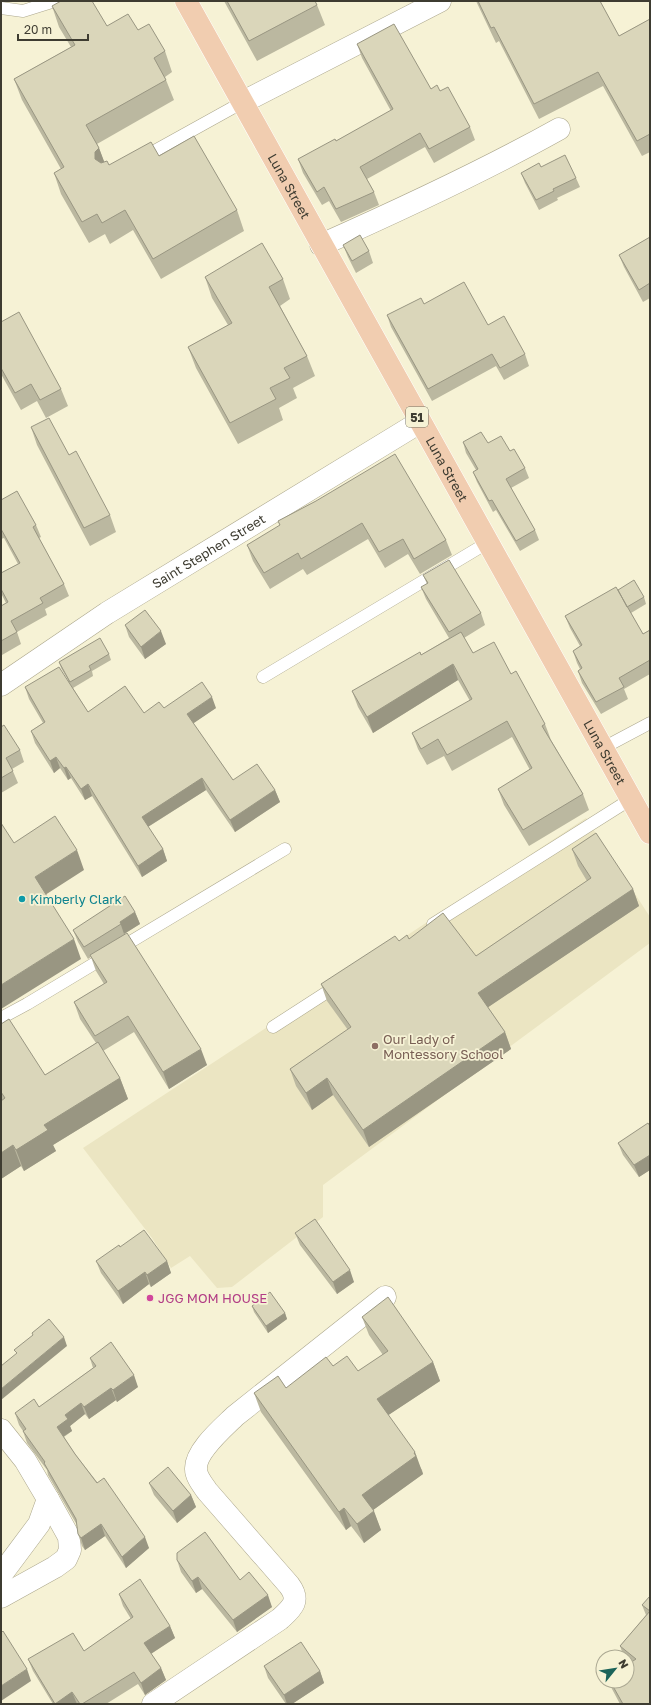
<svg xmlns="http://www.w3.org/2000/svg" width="651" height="1705" viewBox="0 0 651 1705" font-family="'Golos Text',sans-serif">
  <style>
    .built { fill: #ebe5c2 }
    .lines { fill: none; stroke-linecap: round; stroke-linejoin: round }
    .service-casing { stroke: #aca78d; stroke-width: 13 }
    .minor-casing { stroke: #aca78d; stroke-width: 23 }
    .primary-casing { stroke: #fff; stroke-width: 23 }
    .service { stroke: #fff; stroke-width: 12 }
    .minor { stroke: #fff; stroke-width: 22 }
    .primary { stroke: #f1cdb0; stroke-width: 22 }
    .wall { fill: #bbb8a0 }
    .shaded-wall { fill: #999682 }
    .building { fill: #dad6ba; stroke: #999682 }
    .culture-dot { fill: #0f9aa8; stroke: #f6f2d5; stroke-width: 1.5 }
    .education-dot { fill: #8d6e63; stroke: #f6f2d5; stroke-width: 1.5 }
    .hotel-dot { fill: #d1479c; stroke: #f6f2d5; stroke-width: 1.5 }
    .labels { text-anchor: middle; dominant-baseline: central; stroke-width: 3.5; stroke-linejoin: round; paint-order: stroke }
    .shield { fill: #f6f2d5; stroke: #757362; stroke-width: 1 }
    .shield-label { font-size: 12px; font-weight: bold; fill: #3e3c31 }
    .street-label { font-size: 13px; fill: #3e3c31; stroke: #f6f2d5 }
    .culture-label { font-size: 13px; fill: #0d838f; stroke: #f6f2d5; text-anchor: start }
    .education-label { font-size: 13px; fill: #785e54; stroke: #f6f2d5; text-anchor: start }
    .hotel-label { font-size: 13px; fill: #b23c85; stroke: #f6f2d5; text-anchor: start }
  </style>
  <rect width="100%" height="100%" fill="#f6f2d5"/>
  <path class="built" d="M586,818l64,99v26l-327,242v32l-91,70 -15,1 -27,-32 -19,12 -19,-30 -69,-90z"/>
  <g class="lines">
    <g class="service-casing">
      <path id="service" d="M1,8l22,3 32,-10
        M142,158l101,-56
        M263,677l224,-134
        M603,748l47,-25
        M433,924l198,-125
        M1,1018l26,-14 258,-155
        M273,1027l65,-42"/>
    </g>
    <g class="minor-casing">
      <g id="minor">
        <path d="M243,102l197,-101"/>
        <path d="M321,245c81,-36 161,-73 238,-116"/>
        <path id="s1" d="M1,685l106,-72 313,-191"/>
        <path d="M1,1430l24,30 23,39 -9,25 -38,51"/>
        <path d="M1,1597l54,-30 11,-8 4,-9 -1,-13 -21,-38"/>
        <path d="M153,1704l127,-85c12,-11 21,-18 9,-34l-82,-94c-4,-6 -11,-14 -11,-22 -1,-18 28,-42 39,-53l150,-119"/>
      </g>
    </g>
    <g class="primary-casing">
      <g id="primary">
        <path id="s2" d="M186,1l464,832"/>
      </g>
    </g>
    <use href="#service" class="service"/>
    <use href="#minor" class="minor"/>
    <use href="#primary" class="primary"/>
  </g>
  <path class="wall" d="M224,1h91l2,4 8,20 -68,36z
    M476,1h124l19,35 31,-17v133l-8,4 -39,-70 -64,33 -40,-78 -3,2z
    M52,6l55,20 31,4 27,21 7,21 -7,5 1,3 8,20 -77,44 2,4 5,14 5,3 50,-9 78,54 7,21 -83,48 -28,-49 -23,14 -5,-10 -16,9 -28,-49 -7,-21 7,-4 -39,-69 -8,-21 57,-32 -12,-20z
    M357,44l74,45 9,2 30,36 5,13 -41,23 -9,-16 -58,32 7,13 5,13 -38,17 -12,-21 -7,4 -19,-32 -5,-14 38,-18 55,-30 -29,-53z
    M521,173l55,5 4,9 -23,11 1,2 -19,10 -14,-27z
    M650,237v61l-7,4 -19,-35 -5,-12z
    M343,245l26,6 4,12 -17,10 -8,-16z
    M205,277l78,2 7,20 -10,7 27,50 8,20 -22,12 4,10 -18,10 4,12 -45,24 -42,-76 -8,-21 40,-22 -16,-27z
    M424,304l64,21 37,29 4,12 -25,14 -8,-14 -64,35 -41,-74 -4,-12z
    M1,322l60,67 7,17 -22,12 -9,-17 -16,9 -20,-36z
    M31,427l38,28 41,60 6,17 -26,14 -53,-101z
    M463,442l25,1 22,8 15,17 4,10 -18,10 24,42 4,10 -19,11 -24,-41 -3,2 -16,-30 -4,-10 3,-2 -10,-17z
    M1,500l35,25 5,12 -2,1 25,46 5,12 -24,13 2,6 -30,17 4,12 -19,11 -1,-2v-47l5,-3 -5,-10v-20l17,-9 -14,-26 -3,1z
    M316,501l130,39 6,15 -32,19 -12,-20 -23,14 -17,-29 -61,36 -4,-6 -33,20 -17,-28 -6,-16 33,-19 -2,-5z
    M423,575l58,38 4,12 -21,13 9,15 38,21 34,50 6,16 32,54 6,16 -60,36 -25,-41 -6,-16 32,-19 -18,-33 -60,34 -8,-15 -17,9 -9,-16 -6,-16 58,-32 -12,-21 -85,53 -15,-26 -6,-16 69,-36 28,-17 -23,-39 -5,-12 6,-3z
    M618,590l26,7 2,7 -15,9 12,21 7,-4v44l-26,15 4,10 -27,15 -19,-31 -4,-12 2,-2 -3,-6 -4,-12 7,-5 -10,-18 -5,-12z
    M125,625l41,19 -21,15 -16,-22z
    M109,654l2,6 -19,11 1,5 -20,12 15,24 56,1 20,-5h52l-23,15 40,57 42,10 5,12 -45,30 -29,-42 -58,37 15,22 4,12 -25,16 -50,-81 -7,4 -14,-22 -3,2 -8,-12 -6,5 -19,-30 -4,-12 12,-8 -14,-24 -4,-12 43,-7 -7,-12 -2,-6z
    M1,727l19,23 4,12 -12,7 6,14 -17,10z
    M572,849l61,40 6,17 -151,101 17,25 6,17 -142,98 -36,-52 -21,15 -16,-24 -6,-17 58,-39 -21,-29 -6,-17 78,-43 10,-2 67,17 111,-75 -9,-15z
    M135,912l5,12 -16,10 83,131 -38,24 -35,-57 -31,19 17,27 8,21 -75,46 3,6 -32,20 -3,-5 -20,13v-155l44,51 51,-32 -16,-24 -6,-17 30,-18 -8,-13 -5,-14 -3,2 -10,-17 -5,-12z
    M650,1126v44l-11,7 -16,-22 -5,-12z
    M295,1233l59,49 -17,12 -37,-49z
    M120,1247l47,14 4,12 -20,14 -2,-3 -26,20 -22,-31 -5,-12z
    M252,1306l33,7 2,6 -19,14 -14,-21z
    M362,1317l71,45 7,19 -52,34 34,55 1,4 -50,36 8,20 -17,13 -13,-17 -5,4 -85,-118 -7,-19 32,-5 47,-22 25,5 25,-16 -14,-20z
    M90,1358l48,29 -21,15 -1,-2 -27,19 -4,-5 -15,12 2,5 -8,6 11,17 74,94 -23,20 -21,-32 -20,14 -3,-4 -4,-12 -1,-9 -29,-50 -1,-5 -20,-27 -4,-12 -4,-6 -4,-12 24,-6 54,-39z
    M149,1483l42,12 5,12 -19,16 -23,-28z
    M177,1560l63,20 32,27 -35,25 -35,-43 -6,4 -15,-21z
    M119,1594l51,32 5,12 -24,16 10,14 5,12 -21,15 -7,-11 -32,20h-53l-20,-33 -5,-12 56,-8 47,-32 -8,-13z
    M650,1596v108h-30l-8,-15 -3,-8h18l3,-18 -3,-2v-4h-3l-4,-11 26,-31 -4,-10z
    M264,1666l56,5 4,12 -32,21h-6l-18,-26z"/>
  <path class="shaded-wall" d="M99,148l8,21 -12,-10v-7z
    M161,631l5,13 -21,15 -4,-12z
    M453,664l5,16 -85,53 -6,-16z
    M212,697l4,11 -25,17 -4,-11z
    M56,757l4,11 -6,5 -4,-12z
    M66,767l5,11 -3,2 -4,-12z
    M202,778l4,12 -60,38 -4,-11z
    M88,784l4,12 -7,4 -4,-11z
    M275,790l5,12 -45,30 -5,-12z
    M163,849l4,12 -25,16 -4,-11z
    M77,850l7,20 -42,27 -7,-20z
    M633,889l6,17 -155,104 -6,-17z
    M135,912l5,12 -16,10 -4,-12z
    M74,939l7,20 -80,50v-24z
    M505,1032l6,17 -142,98 -6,-17z
    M201,1049l6,16 -38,24 -6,-17z
    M120,1078l8,21 -75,46 3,6 -32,20 -8,-21 28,-25z
    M327,1078l6,17 -21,15 -6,-17z
    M13,1145l8,21 -20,13v-26z
    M650,1155v15l-11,7 -5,-12z
    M167,1261l4,12 -20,14 -4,-12z
    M350,1270l4,12 -17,12 -4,-12z
    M145,1272l4,12 -26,20 -5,-13z
    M285,1313l2,6 -19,14 -2,-7z
    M64,1337l3,9 -66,54v-11z
    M433,1362l7,19 -56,37 -7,-19z
    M134,1375l4,12 -21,15 -4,-12z
    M111,1388l5,12 -27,19 -5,-12z
    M81,1403l4,11 -15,12 2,5 -11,7 -4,-11 8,-12z
    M415,1452l8,22 -54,39 -7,-18z
    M191,1495l5,12 -19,16 -4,-12z
    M344,1508l7,18 -5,4 -7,-18z
    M374,1511l7,19 -17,13 -7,-19z
    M101,1524l4,12 -20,14 -4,-12z
    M145,1537l4,11 -23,20 -4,-11z
    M198,1577l4,12 -6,4 -4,-12z
    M268,1595l4,12 -35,25 -4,-12z
    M170,1626l5,12 -26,17 -5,-12z
    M161,1668l5,12 -21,15 -4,-12z
    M27,1669l4,12 -30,20v-15z
    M320,1671l4,12 -32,21h-5l-3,-9z
    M72,1692l5,12h-22z"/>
  <path class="building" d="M61,1h31l15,25 21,-12 10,16 11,-6 16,27 -11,7 12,22 -80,45 13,23 -4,4v7l6,4 6,-2 2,4 42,-23 8,14 35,-20 43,74 -84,49 -28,-49 -23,13 -5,-9 -15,8 -28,-49 10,-6 -50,-88 61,-34 -23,-39z
    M227,1h88l2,4 -68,36z
    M478,1h122l19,35 31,-17v115l-13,7 -39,-69 -64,32 -40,-77 -3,1z
    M394,24l37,65 6,-4 3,6 8,-4 22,40 -41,22 -9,-16 -60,34 14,25 -38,17 -12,-22 -7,5 -19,-33 37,-20 1,2 57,-32 -36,-65z
    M565,155l11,23 -23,11 1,2 -18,9 -15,-27 18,-10 2,4z
    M360,235l9,16 -17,10 -9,-16z
    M650,237v46l-11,7 -20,-35z
    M262,243l21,36 -14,8 38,69 -23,12 6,10 -20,10 6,11 -46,24 -42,-76 44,-24 -27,-46z
    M464,282l24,43 16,-9 21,38 -25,14 -8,-14 -64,35 -41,-74 34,-17 3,6z
    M19,312l42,77 -21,11 -9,-16 -16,9 -14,-25v-46z
    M49,418l20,37 7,-4 34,64 -26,13 -53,-101z
    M481,432l7,11 13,-7 9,15 4,-2 11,19 -19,11 29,51 -19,11 -24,-41 -3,1 -16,-29 5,-3 -15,-27z
    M395,454l51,86 -32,19 -11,-20 -24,13 -17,-29 -61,36 -3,-6 -34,20 -17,-28 33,-20 -2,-4 38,-20z
    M17,491l19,34 -3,2 31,57 -24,14 3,5 -32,18 6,11 -16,9v-35l7,-4 -7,-13v-16l19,-10 -19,-34v-29z
    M449,560l32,53 -32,19 -28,-45 7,-4 -5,-8z
    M634,580l10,17 -17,10 -9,-17z
    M616,587l27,47 7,-4v30l-31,18 5,9 -28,15 -18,-31 4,-3 -9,-17 9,-6 -17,-29z
    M145,610l16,21 -20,16 -16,-22z
    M461,632l12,21 21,-11 17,32 5,-3 29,53 -3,2 41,68 -60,36 -25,-41 34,-21 -25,-47 -60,34 -9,-16 -17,10 -9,-16 60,-34 -19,-35 -86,53 -15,-26 68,-39 1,3z
    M100,638l9,16 -20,12 2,4 -21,12 -11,-20z
    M59,667l29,45 37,-26 19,27 15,-11 5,6 38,-26 10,15 -25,17 46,66 24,-16 18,26 -45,30 -28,-42 -60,39 21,32 -25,17 -50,-82 -7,5 -15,-22 -2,1 -8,-11 -6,4 -19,-30 14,-9 -20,-35z
    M4,725l16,25 -14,8 7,13 -12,7v-51z
    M55,816l22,34 -42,27 39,62 -73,46v-162l13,20z
    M596,833l37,56 -155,104 27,39 -142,98 -36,-52 -21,15 -16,-24 61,-42 -30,-43 74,-48 4,5 8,-6 2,4 34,-26 33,43 115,-78 -19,-29z
    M125,896l10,16 -15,10 1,2 -37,23 -11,-17z
    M127,933l74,116 -38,23 -35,-56 -33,20 -21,-34 33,-20 -17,-27z
    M9,1019l36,56 53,-33 22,36 -76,47 4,5 -32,20 -3,-5 -12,8v-52l4,-3 -4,-6v-68z
    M648,1123l2,3v29l-16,10 -16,-22z
    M315,1219l35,51 -17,12 -38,-49z
    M144,1230l23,31 -20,14 -2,-3 -27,19 -22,-30 23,-16 1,2z
    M270,1292l15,21 -19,13 -14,-20z
    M388,1297l45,65 -56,37 38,53 -1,1 2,3 -54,39 12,16 -17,13 -13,-16 -5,4 -85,-119 24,-17 8,12 40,-31 7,9 14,-10 11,15 30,-20 -26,-34z
    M49,1319l15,18 -63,52v-23l16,-13 -3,-3 19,-15 -1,-2z
    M111,1342l23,33 -21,15 -2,-2 -27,19 -3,-4 -16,12 3,4 -11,8 18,27 22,29 7,-5 41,59 -23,20 -21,-33 -20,14 -3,-4 -2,-15 -32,-56 1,-1 -22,-31 3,-2 -11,-16 19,-14 5,8 57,-41 -6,-8z
    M168,1467l23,28 -18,16 -24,-28z
    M205,1532l35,48 9,-8 19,23 -35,25 -35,-43 -6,4 -15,-21v-7z
    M140,1579l30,47 -26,17 17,25 -20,15 -7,-11 -52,32h-2l-8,-12 -17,12 -27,-45 45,-26 11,18 49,-34 -14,-23z
    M650,1596v108h-27l-13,-23h17v-16l9,-6 -16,-13 30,-35 -8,-6z
    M3,1631l24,38 -26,17v-53z
    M301,1642l19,29 -36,24 -20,-29z"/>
  <circle class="culture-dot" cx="22" cy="899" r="4"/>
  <circle class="education-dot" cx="375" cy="1046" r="4"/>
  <circle class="hotel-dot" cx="150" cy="1298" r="4"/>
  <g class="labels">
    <rect class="shield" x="406" y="407" width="22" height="20" rx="3"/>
    <g class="shield-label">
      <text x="417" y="417">51</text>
    </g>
    <g class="street-label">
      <text stroke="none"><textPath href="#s2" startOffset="212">Luna Street</textPath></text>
      <text stroke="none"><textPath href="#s2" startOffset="536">Luna Street</textPath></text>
      <text stroke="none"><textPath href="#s1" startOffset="247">Saint Stephen Street</textPath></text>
      <text stroke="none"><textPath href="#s2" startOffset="860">Luna Street</textPath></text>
    </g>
    <g class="culture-label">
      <text x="30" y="899">Kimberly Clark</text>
    </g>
    <g class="education-label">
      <text x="383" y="1039">Our Lady of<tspan x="383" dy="15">Montessory School</tspan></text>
    </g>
    <g class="hotel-label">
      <text x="158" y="1298">JGG MOM HOUSE</text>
    </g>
  </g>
  <rect width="651" height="1705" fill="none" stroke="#3e3c31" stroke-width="4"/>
  <g transform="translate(615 1669) rotate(60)"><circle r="19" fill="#f6f2d5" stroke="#aca993"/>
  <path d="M0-3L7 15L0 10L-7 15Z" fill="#1b6359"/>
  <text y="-6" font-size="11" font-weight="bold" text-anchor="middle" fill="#3e3c31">N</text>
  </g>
  <path d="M18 34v6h70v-6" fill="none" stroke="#3e3c31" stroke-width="2"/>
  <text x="24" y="34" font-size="12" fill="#3e3c31" stroke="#f6f2d5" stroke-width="3" paint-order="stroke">20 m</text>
</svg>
